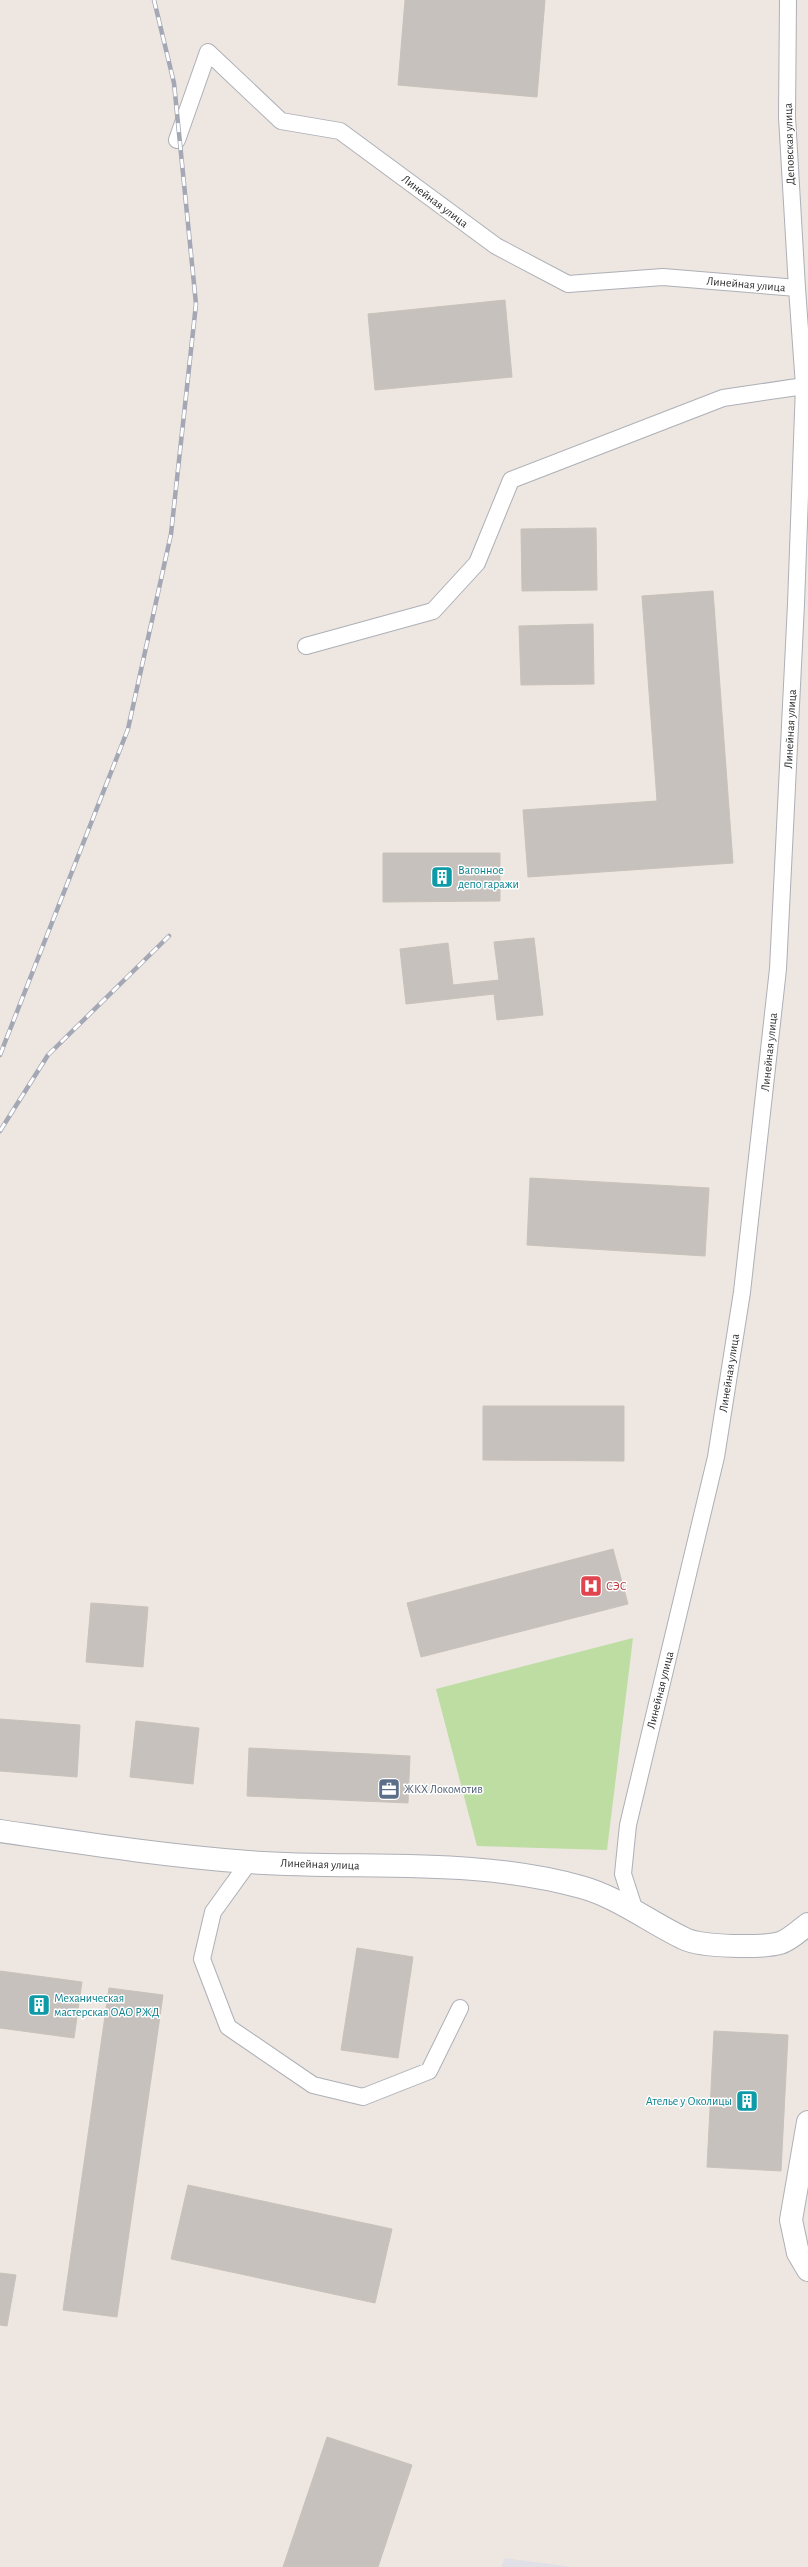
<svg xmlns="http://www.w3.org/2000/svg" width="808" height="2567" viewBox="0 0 808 2567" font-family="'Alegreya Sans',sans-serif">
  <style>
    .industrial { fill: #e1e0e6 }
    .green { fill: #bddda3 }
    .building { fill: #c6c1bc; stroke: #c8c2ba }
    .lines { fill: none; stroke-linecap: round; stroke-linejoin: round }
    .service-casing { stroke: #adb0b7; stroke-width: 18 }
    .minor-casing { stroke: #adb0b7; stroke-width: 24 }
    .service { stroke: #fff; stroke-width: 16 }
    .minor { stroke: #fff; stroke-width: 22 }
    .rail-casing { stroke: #a4a8b5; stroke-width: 4.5 }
    .rail { stroke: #fff; stroke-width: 3; stroke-dasharray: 9; stroke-linecap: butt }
    .labels { text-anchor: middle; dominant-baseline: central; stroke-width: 3; stroke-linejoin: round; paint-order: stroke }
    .street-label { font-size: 12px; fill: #2d2d2d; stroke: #fff }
    .culture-label { font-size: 12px; fill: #0d838f; stroke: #fff; text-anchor: start }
    .health-label { font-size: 12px; fill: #be3a42; stroke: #fff; text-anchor: start }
    .service-label { font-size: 12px; fill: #4e5e75; stroke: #fff; text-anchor: start }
  </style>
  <rect width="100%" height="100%" fill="#ede6e1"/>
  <path class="industrial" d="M505,2558l68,9h-72z"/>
  <path class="green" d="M633,1638l-26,212 -130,-4 -41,-157z"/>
  <path class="building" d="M405,0h140l-8,97 -139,-12z
    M505,300l7,77 -137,13 -7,-76z
    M596,528l1,62 -75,1 -1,-62z
    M713,591l20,272 -205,14 -5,-67 134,-9 -15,-205z
    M593,624l1,60 -73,1 -2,-59z
    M383,853h117v48l-117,1z
    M534,938l9,77 -46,5 -3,-26 -88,10 -6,-55 48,-6 5,42 46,-5 -5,-38z
    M530,1178l179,10 -4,68 -178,-11z
    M483,1406h141v55l-141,-1z
    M613,1549l15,55 -207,53 -14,-54z
    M91,1603l57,4 -5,60 -57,-5z
    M0,1719l80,6 -3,52 -77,-6z
    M136,1721l63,7 -6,56 -63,-7z
    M249,1748l161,8 -2,47 -161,-7z
    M357,1948l56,9 -15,101 -57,-8z
    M0,1971l82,11 -8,56 -74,-10z
    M109,1988l54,7 -46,322 -54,-7z
    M714,2031l74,4 -7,136 -74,-4z
    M188,2185l204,44 -17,74 -204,-44z
    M0,2273l16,2 -9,51 -7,-1z
    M327,2437l85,28 -34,102h-95z"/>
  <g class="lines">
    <g class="service-casing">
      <path id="service" d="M788,0l-1,117 10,171
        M177,140l31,-88 73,69 59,10 156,115 72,38 95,-7 134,11 7,98 -8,218 -18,365 -36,323 -26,165 -88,368 -5,49 12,37
        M306,646l127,-35 44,-48 34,-83 212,-82 81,-12
        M249,1862l-36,50 -11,47 26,68 85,58 50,12 66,-26 31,-63"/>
    </g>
    <g class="minor-casing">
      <path id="minor" d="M0,1831c82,12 165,25 248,31 110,8 226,-5 333,25 37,10 70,36 104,52 17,8 77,9 95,4 10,-3 20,-13 28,-19
        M808,2122l-17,98 7,33 10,17"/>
    </g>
    <use href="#service" class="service"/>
    <use href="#minor" class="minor"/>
    <g class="rail-casing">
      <path id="rail" d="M0,1055l128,-326 43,-195 25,-230 -22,-221 -20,-83
        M0,1131l48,-76 121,-119"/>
    </g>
    <use href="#rail" class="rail"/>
  </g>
  <defs>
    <g id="building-square" transform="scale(1.15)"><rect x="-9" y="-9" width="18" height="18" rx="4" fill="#0f9aa8" stroke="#fff"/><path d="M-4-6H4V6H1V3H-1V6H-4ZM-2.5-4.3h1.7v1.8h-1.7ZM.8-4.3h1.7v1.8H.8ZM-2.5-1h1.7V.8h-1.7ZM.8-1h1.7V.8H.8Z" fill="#fff"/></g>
    <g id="hospital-square" transform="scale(1.15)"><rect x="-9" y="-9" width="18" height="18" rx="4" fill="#e0444e" stroke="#fff"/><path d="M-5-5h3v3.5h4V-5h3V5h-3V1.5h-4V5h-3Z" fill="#fff"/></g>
    <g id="office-square" transform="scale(1.15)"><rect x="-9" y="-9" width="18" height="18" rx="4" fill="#5c6f8a" stroke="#fff"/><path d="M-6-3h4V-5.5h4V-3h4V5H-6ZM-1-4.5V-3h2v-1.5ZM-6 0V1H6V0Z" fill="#fff"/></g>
  </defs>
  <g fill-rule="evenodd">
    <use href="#building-square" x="442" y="877"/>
    <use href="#hospital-square" x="591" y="1586"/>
    <use href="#office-square" x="389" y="1789"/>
    <use href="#building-square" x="39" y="2005"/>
    <use href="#building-square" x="747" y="2101"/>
  </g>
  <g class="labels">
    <g class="street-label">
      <text transform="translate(789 144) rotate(-92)">Деповская улица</text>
      <text transform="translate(435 201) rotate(37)">Линейная улица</text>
      <text transform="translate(746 284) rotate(5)">Линейная улица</text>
      <text transform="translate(790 729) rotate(-87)">Линейная улица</text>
      <text transform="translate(769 1052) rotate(-84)">Линейная улица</text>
      <text transform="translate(729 1373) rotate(-81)">Линейная улица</text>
      <text transform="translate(660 1690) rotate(-76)">Линейная улица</text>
      <text transform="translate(320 1864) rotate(2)">Линейная улица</text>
    </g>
    <g class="culture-label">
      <text x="458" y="870">Вагонное<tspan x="458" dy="14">депо гаражи</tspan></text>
      <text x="54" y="1998">Механическая<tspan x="54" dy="14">мастерская ОАО РЖД</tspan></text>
      <text x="732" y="2101" text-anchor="end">Ателье у Околицы</text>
    </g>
    <g class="health-label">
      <text x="606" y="1586">СЭС</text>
    </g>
    <g class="service-label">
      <text x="404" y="1789">ЖКХ Локомотив</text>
    </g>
  </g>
</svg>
